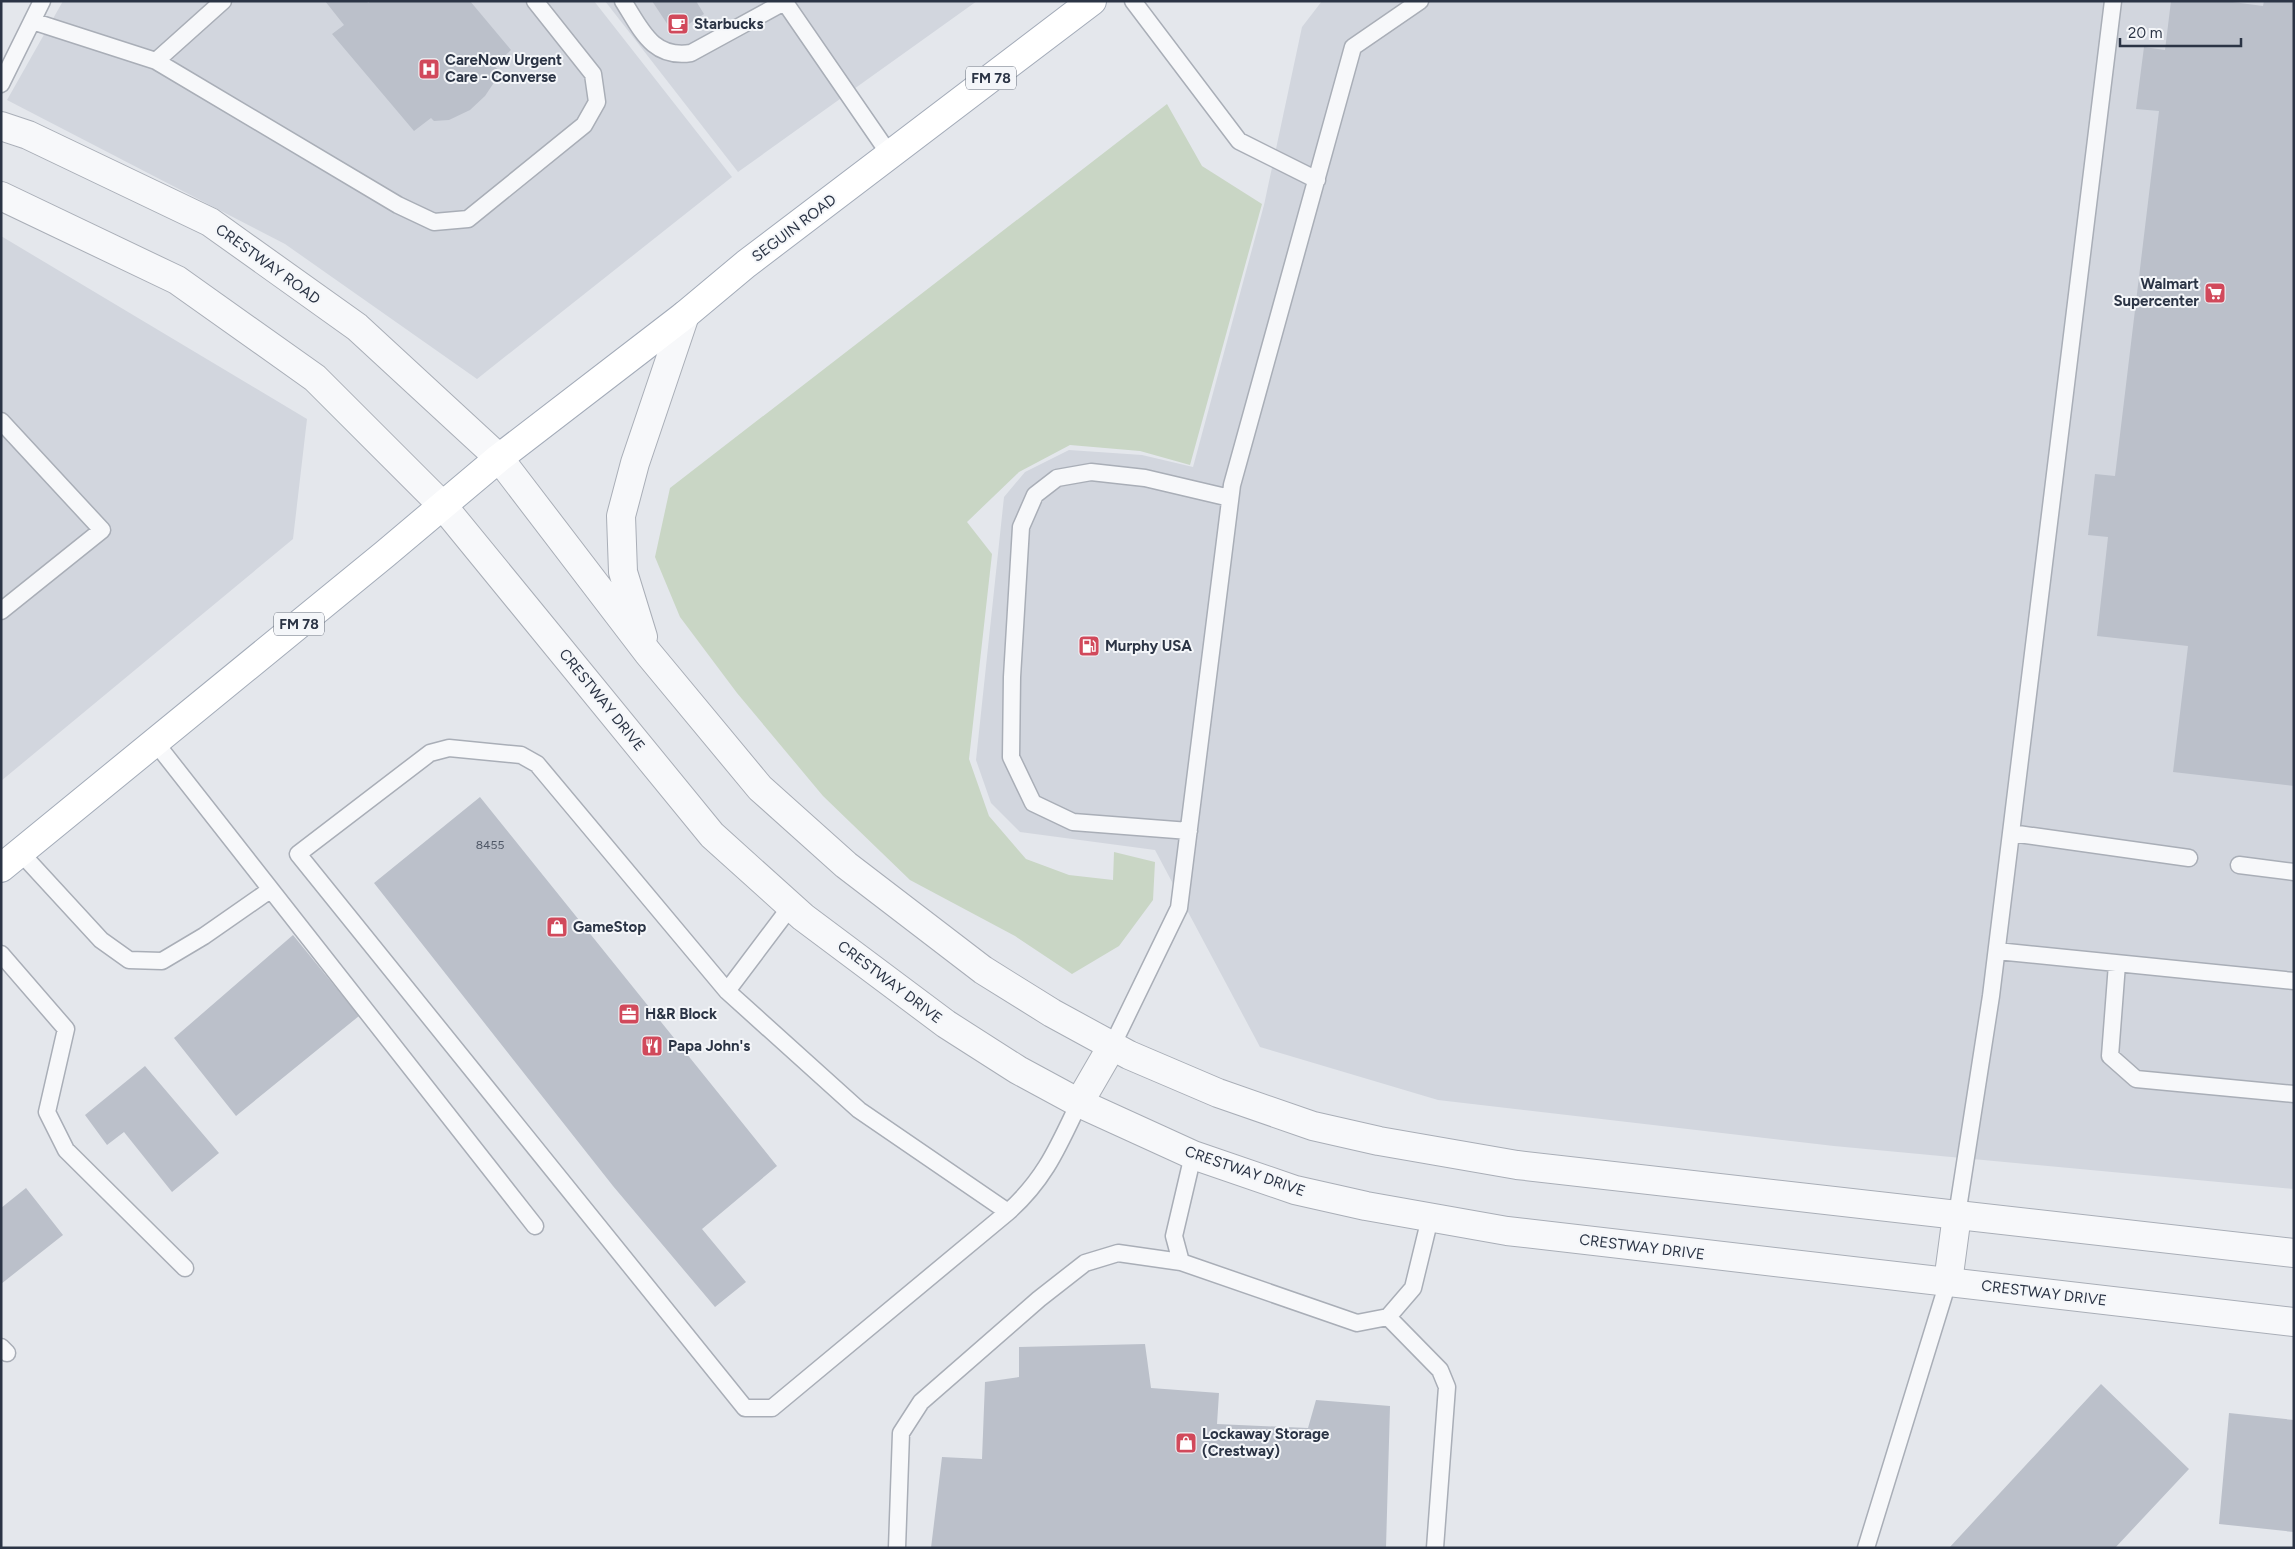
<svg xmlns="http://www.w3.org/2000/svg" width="2295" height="1549" viewBox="0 0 2295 1549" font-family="Figtree,sans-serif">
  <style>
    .built { fill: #d2d6de }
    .grass { fill: #c9d6c5 }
    .building { fill: #bbc0ca }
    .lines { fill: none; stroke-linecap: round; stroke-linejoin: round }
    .service-casing { stroke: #a9aeb7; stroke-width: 19 }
    .minor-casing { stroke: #a9aeb7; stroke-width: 30 }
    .tertiary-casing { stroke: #a9aeb7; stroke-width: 30 }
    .primary-casing { stroke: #a3abb8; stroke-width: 30 }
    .service { stroke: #f7f8fa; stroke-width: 16 }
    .minor { stroke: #f7f8fa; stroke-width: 28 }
    .tertiary { stroke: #f7f8fa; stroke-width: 28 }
    .primary { stroke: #fff; stroke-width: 28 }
    .labels { text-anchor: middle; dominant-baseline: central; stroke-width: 4; stroke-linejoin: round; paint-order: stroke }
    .number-label { font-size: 12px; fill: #4f5766 }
    .shield { fill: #f4f6f9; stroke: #676e7b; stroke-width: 1 }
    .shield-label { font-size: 14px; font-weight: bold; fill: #2b3445 }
    .poi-label { font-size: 15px; font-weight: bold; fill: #2b3445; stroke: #f4f6f9; text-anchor: start }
    .street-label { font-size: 15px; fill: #2b3445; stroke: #f4f6f9 }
  </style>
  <rect width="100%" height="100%" fill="#e4e7ec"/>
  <path class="built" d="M63,1h531l138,176 -255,202 -192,-135 -278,-144z
    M605,1h372l-239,171z
    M1322,1h972v1188l-460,-43 -396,-46 -178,-53 -105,-197 -135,-18 -29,-29 -15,-43 28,-263 21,-25 44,-22 73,5 51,12 71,-262 38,-178z
    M1,236l306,183 -14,120 -292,242z"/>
  <path class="grass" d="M1167,104l35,62 60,38 -72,261 -50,-14 -70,-6 -51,27 -52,50 25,32 -23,205 20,57 37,43 43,16 44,5 1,-28 41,10 -2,38 -34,46 -47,28 -57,-38 -105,-56 -87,-84 -86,-103 -57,-76 -25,-60 15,-69z"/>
  <path class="building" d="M325,1h42l1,2 3,-2h99l41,49 -17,16 7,6 -16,24 -15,14 -21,10 -15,1 -3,-3 -17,13 -82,-97 12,-9z
    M652,1h44l8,13 -30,20z
    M2171,1h54l38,5 1,-5h30v785l-121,-14 15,-126 -91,-10 11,-99 -20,-2 7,-61 20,2 44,-365 -23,-2 8,-62 21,3z
    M480,797l297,369 -75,63 44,53 -31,25 -102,-121 -239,-303z
    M293,935l66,81 -123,100 -62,-78z
    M145,1066l74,87 -47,39 -48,-60 -17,13 -22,-30z
    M26,1188l37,47 -62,49v-76z
    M1145,1344l6,44 68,5 -2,31 91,4 8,-28 74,6 -4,142h-455l11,-91 40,2 3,-77 34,-5v-30z
    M2101,1384l88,85 -74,79h-166z
    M2229,1413l65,7v112l-75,-8z"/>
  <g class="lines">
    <g class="service-casing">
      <path id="service" d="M623,1c18,28 29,58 68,52l95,-52
        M784,1l106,154
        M1133,1l106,140 78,39
        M32,21l124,40 242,144 36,17 34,-3 116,-94 13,-23 -4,-28 -58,-73
        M156,61l67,-60
        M1,84l41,-83
        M1,421l101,109 -101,81
        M155,742l380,484
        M1189,831l-116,-9 -40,-19 -22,-46 1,-80 9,-150 14,-32 22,-17 34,-6 54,6 85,20
        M2011,833l178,25
        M20,852l81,88 28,20 33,1 42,-25 66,-46
        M2239,865l55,7
        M1997,951l297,30
        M1,954l65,75 -19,83 19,38 119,118
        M2117,964l-7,92 26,23 158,15
        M727,991l64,-85
        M1112,1046l67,-138 53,-423 121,-438 67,-46
        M1193,1155l-19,81 7,26 176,61 31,-6 25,-29 17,-70
        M1008,1212l-149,-102 -132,-119 -190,-227 -16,-9 -72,-7 -19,5 -132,101 447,554h27l236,-196c37,-33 50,-65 71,-109
        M1957,1215l34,-219 122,-995
        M1388,1317l52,53 7,17 -12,161
        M1,1347l6,6
        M897,1548l4,-115 20,-31 118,-103 46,-36 33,-10 63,9
        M1866,1548l82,-266"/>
    </g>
    <g class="minor-casing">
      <path id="minor" d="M1079,1103l33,-57
        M1948,1282l9,-67"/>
    </g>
    <g class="tertiary-casing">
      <path id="tertiary" d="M1,126l27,9 182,87 147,105 142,131 149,195 112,135 86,77 137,105 69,43 77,42 89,38 95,33 66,15 138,24 777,88
        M1,196l176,84 138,98 128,128 269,329 91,82 143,107 72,46 61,33 114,52 102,35 71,16 141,25 787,91
        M643,637l-20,-65 -2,-56 14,-53 50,-148"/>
    </g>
    <g class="primary-casing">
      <path id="primary" d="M1,868l384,-314 114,-96 186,-143 61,-51 346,-263"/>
    </g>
    <use href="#service" class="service"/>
    <use href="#minor" class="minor"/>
    <use href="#tertiary" class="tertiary"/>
    <use href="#primary" class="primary"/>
  </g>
  <defs>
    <g id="cafe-square" transform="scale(1.125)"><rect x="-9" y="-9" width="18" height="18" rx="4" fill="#d1495b" stroke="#f4f6f9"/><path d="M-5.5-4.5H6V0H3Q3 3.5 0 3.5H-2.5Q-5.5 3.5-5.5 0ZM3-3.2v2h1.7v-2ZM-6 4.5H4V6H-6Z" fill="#fff"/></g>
    <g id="hospital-square" transform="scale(1.125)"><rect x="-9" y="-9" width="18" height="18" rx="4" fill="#d1495b" stroke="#f4f6f9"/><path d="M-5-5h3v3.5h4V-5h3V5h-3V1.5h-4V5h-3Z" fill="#fff"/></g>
    <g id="supermarket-square" transform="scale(1.125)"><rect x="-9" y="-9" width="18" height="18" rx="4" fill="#d1495b" stroke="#f4f6f9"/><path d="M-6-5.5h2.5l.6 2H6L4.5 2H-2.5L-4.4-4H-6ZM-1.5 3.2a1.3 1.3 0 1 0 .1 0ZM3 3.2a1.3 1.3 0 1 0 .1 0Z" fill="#fff"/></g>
    <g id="fuel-square" transform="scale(1.125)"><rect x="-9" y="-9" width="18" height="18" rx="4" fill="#d1495b" stroke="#f4f6f9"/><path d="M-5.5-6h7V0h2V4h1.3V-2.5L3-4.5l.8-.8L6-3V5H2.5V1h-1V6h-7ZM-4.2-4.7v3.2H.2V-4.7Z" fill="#fff"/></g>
    <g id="shop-square" transform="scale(1.125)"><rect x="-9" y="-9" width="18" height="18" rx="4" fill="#d1495b" stroke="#f4f6f9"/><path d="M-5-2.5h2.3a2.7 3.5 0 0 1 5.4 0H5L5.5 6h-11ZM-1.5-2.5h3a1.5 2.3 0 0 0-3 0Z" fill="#fff"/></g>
    <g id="office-square" transform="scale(1.125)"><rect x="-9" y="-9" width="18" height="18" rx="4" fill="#d1495b" stroke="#f4f6f9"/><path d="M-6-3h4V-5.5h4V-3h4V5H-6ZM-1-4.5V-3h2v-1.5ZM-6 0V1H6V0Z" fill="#fff"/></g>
    <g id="restaurant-square" transform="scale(1.125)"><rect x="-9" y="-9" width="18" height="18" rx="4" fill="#d1495b" stroke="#f4f6f9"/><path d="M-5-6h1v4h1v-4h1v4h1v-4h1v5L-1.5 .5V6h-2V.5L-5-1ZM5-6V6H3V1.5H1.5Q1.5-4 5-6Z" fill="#fff"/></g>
  </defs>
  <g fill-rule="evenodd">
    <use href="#cafe-square" x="678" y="24"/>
    <use href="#hospital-square" x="429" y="69"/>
    <use href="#supermarket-square" x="2215" y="293"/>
    <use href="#fuel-square" x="1089" y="646"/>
    <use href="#shop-square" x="557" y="927"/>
    <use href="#office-square" x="629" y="1014"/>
    <use href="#restaurant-square" x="652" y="1046"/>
    <use href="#shop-square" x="1186" y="1443"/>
  </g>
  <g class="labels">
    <g class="number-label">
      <text x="490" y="845">8455</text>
    </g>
    <g class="shield">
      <rect x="966" y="66.5" width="50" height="23" rx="4"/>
      <rect x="274" y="612.5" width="50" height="23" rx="4"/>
    </g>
    <g class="shield-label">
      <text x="991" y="78">FM 78</text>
      <text x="299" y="624">FM 78</text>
    </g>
    <g class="poi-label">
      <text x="694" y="24">Starbucks</text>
      <text x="445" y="60">CareNow Urgent<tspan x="445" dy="17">Care - Converse</tspan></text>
      <text x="2199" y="284" text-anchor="end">Walmart<tspan x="2199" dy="17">Supercenter</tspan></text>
      <text x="1105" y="646">Murphy USA</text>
      <text x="573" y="927">GameStop</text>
      <text x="645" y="1014">H&amp;R Block</text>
      <text x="668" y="1046">Papa John's</text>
      <text x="1202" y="1434">Lockaway Storage<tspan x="1202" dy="17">(Crestway)</tspan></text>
    </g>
    <g class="street-label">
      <text transform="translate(794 228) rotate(-37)">SEGUIN ROAD</text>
      <text transform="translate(268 264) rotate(36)">CRESTWAY ROAD</text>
      <text transform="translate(602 700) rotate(51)">CRESTWAY DRIVE</text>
      <text transform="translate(890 982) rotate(37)">CRESTWAY DRIVE</text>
      <text transform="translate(1245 1171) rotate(19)">CRESTWAY DRIVE</text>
      <text transform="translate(1642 1247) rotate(7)">CRESTWAY DRIVE</text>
      <text transform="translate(2044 1293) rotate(7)">CRESTWAY DRIVE</text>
    </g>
  </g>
  <rect width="2295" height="1549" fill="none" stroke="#2b3445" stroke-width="5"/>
  <path d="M2120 38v8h121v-8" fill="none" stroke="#2b3445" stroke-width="2.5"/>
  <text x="2128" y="38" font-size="15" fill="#2b3445" stroke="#f4f6f9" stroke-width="4" paint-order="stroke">20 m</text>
</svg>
